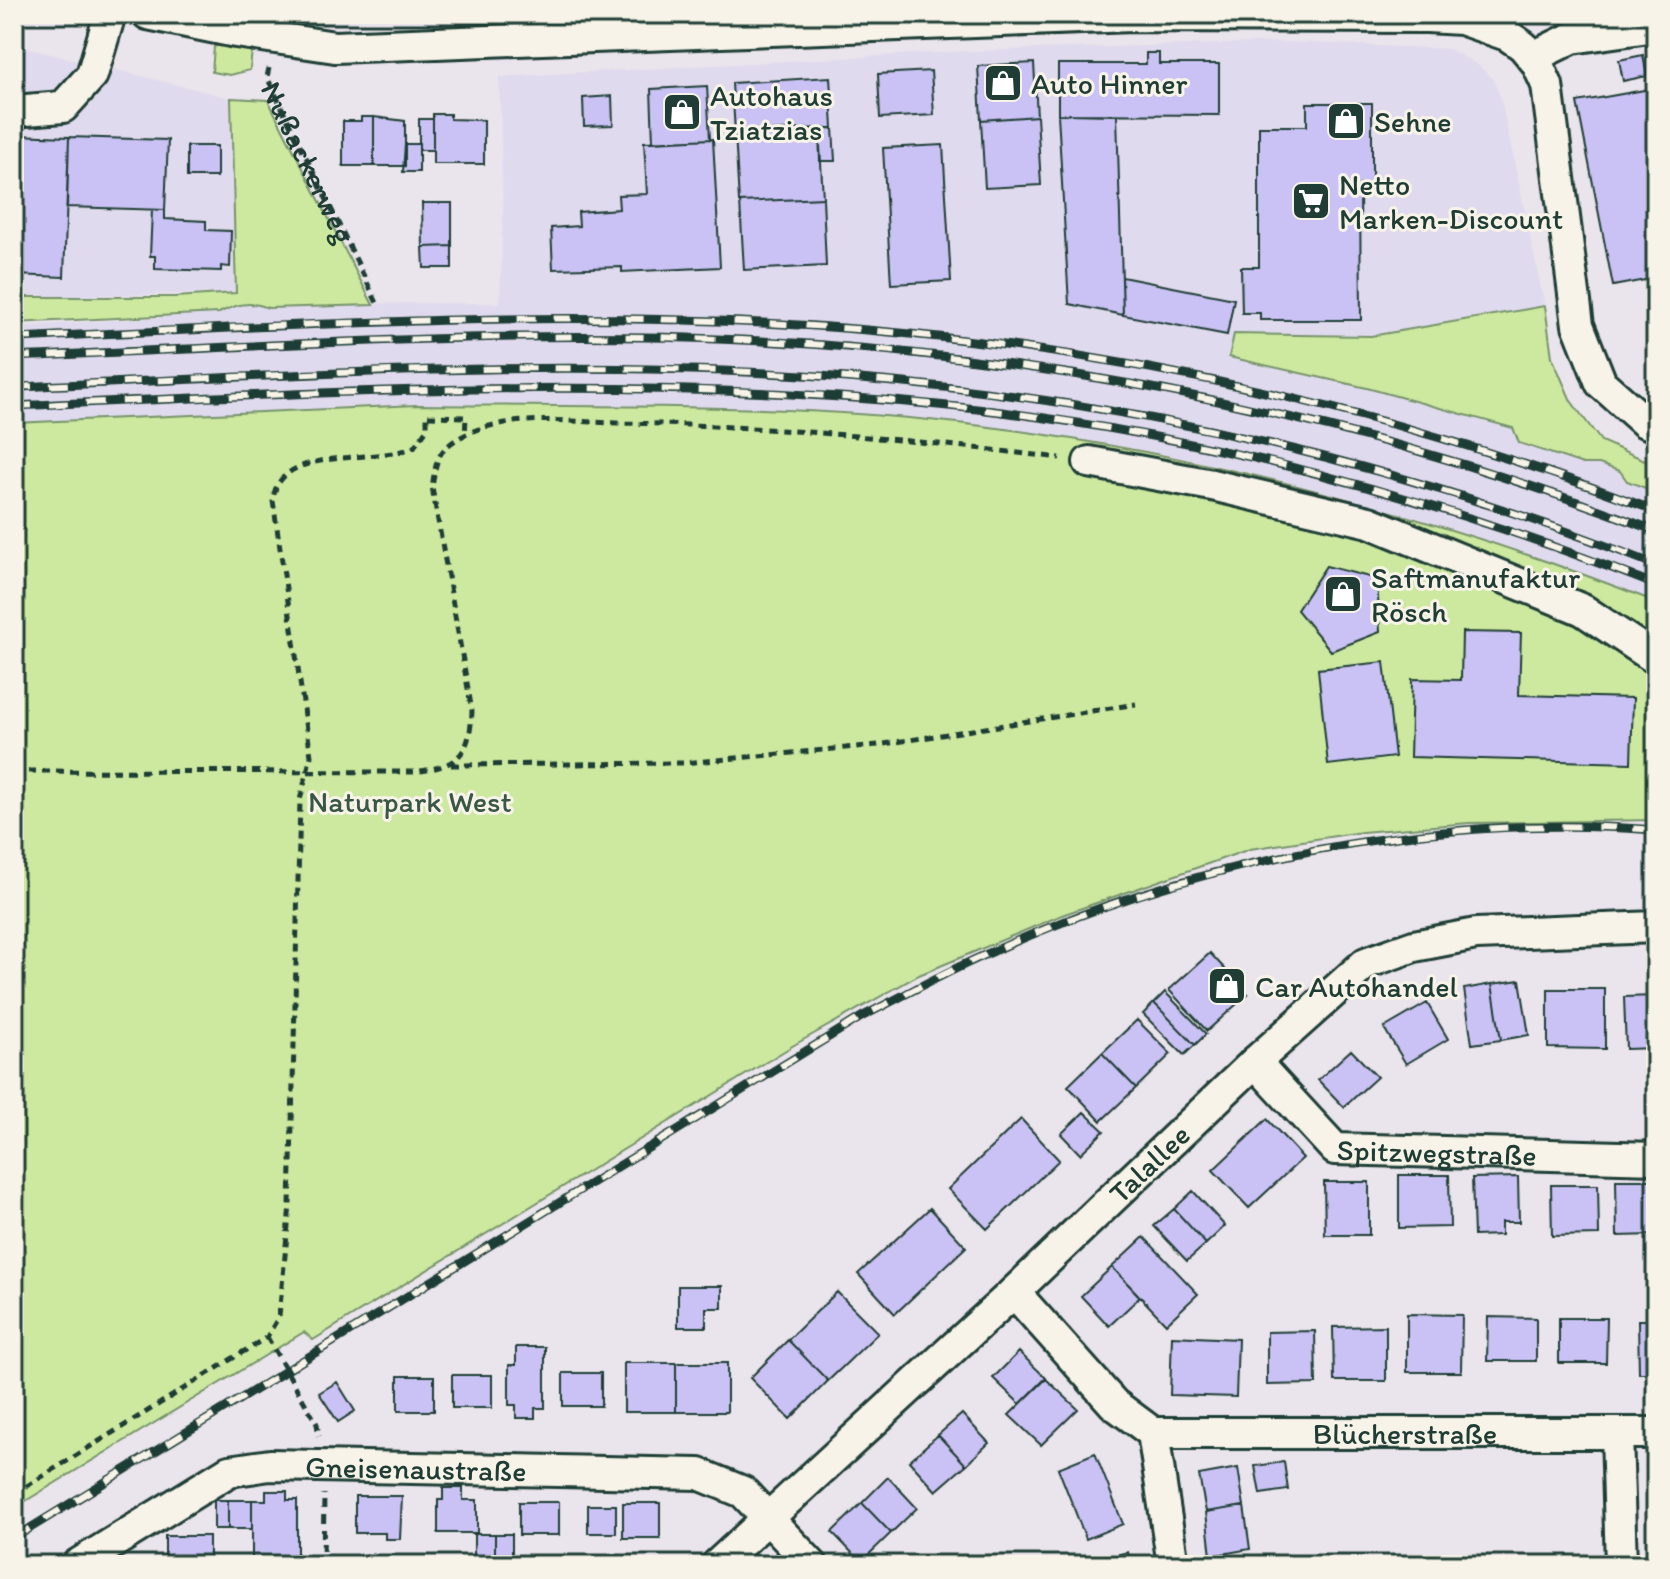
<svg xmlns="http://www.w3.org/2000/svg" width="1670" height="1579" viewBox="0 0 1670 1579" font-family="Itim,sans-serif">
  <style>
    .built { fill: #e0daee }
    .green { fill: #cde9a0; stroke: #76936a; stroke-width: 2 }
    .building { fill: #cac2f4; stroke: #1f3d34; stroke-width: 2 }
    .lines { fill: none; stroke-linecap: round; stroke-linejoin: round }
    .minor-casing { stroke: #1f3d34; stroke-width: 36 }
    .path { stroke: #1f3d34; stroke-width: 5; stroke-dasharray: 8 6; stroke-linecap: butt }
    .minor { stroke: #f7f3e8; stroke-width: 30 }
    .rail-casing { stroke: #1f3d34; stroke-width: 9 }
    .rail { stroke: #f7f3e8; stroke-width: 6; stroke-dasharray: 18; stroke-linecap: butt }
    .labels { text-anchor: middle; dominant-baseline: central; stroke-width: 6; stroke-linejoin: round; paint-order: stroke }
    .poi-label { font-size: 30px; fill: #1f3d34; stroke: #f7f3e8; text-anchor: start }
    .street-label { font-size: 30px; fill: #1f3d34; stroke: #f7f3e8 }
    .park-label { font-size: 30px; fill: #395744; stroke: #f7f3e8 }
  </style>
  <rect width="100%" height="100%" fill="#eae4ec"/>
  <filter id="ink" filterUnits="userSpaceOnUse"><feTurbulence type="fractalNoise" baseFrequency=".0125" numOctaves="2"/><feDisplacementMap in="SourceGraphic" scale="16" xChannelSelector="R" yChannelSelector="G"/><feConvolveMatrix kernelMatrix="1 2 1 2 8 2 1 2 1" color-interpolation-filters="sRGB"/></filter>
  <g filter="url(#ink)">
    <path class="built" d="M1291,42l158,7 29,16 14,13 8,17 45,211 -174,30 -136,-2 -5,23 137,31 146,40 6,15 64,21h16l21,7 7,10 29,11v110l-197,-71 -118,-35 -120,-30 -122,-24 -121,-17 -241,-17 -320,-3 -403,18v-96l205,-14 17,-9 264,-1 3,-95 -4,-131 467,-26z
      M14,45l217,53 5,195 -222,4z"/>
    <path class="green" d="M221,44l31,5 -2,21 -20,5 -18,-3 2,-25z
      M231,98l37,2 105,205 -105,3c-18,-8 -33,-3 -49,5l-205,10v-26h161l61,-4z
      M1545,306l7,51 19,44 30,40 55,24v27l-29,-11 -7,-10 -21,-7h-16l-64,-21 -6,-15 -146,-40 -138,-31 5,-23 137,2z
      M417,405c188,2 378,-3 565,21 232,29 456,91 674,176v218l-187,3 -107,9 -112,17 -188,66 -143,60 -125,70 -481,295 -9,-8 -290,176v-1085z"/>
    <path class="building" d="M1146,53h13v11h60v51l-161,-1v-50h88z
      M1643,55l4,21 -24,5 -4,-21z
      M1034,63l3,53 -56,4 -3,-54z
      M931,71l3,44 -54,3 -2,-44z
      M830,77l3,51 -98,5 -3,-50z
      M707,86l3,53 -57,3 -2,-53z
      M1650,89l6,33v156l-43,8 -36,-184z
      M612,96l1,29 -29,1 -1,-28z
      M1307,103h65v82h-12l1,135h-101v-7h-18l-1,-46h18v-141h48z
      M433,114h17v5l34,1v44h-51z
      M1058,114l59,1 6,200 -54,-11z
      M1037,116l4,69 -56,3 -4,-68z
      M361,117h13v49h-31v-45h18z
      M374,117l31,4v45h-31z
      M419,119h14v31h-14z
      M819,128h14l2,33h-15z
      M819,128l4,70 -84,4 -4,-69z
      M14,135l55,2 -5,140 -50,-2z
      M69,137l99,3 -3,70 -98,-3z
      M713,139l7,128 -98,5v-5l-69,2 -2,-41 28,-2 -1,-14 41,-3 -1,-14 29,-1 -3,-52z
      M405,144h14v28h-16z
      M943,145l8,136 -60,3 -8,-136z
      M187,146h30v31h-30z
      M823,198l3,68 -82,4 -4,-68z
      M422,203h30v43l-29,1z
      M152,210h13v9l41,2v9l25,1 -1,36 -9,-1v5l-66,-2v-13h-5z
      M452,246v22h-28l-1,-21z
      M1122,277l112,22 -7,36 -104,-20z
      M1326,566l51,13 3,53 -49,19 -34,-41z
      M1462,632l59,1 -2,62 114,3 -2,65 -221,-6 2,-78 49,1z
      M1384,662l11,95 -67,8 -10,-96z
      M1210,953l38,41 -41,37 -38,-41z
      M1520,980l9,55 -28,5 -9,-56z
      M1492,984l9,56 -29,4 -8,-55z
      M1548,989h57v60l-57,-1z
      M1165,992l41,42 -11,11 -41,-42z
      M1656,996v52l-30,1 -2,-52z
      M1154,1003l41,42 -11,10 -41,-41z
      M1427,1003l21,36 -42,25 -22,-36z
      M1137,1020l34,34 -35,34 -34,-35z
      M1351,1050l26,27 -33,30 -26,-27z
      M1102,1053l34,35 -35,33 -33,-35z
      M1084,1112l20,19 -24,23 -19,-20z
      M1021,1119l38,41 -72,69 -39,-40z
      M1267,1119l36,39 -54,50 -36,-38z
      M1399,1175h50l1,52 -51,1z
      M1518,1177l1,45h-18v13l-27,1 -2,-58z
      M1616,1180h40v55l-39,1z
      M1324,1182h45v53h-44z
      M1551,1185h47l1,50 -47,1z
      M1193,1191l32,35 -19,18 -32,-35z
      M930,1208l36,39 -71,67 -37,-40z
      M1174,1209l32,35 -19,17 -33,-35z
      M1144,1237l54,57 -32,30 -54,-57z
      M1112,1267l28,30 -31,29 -28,-30z
      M678,1286h44v22h-16v19h-28z
      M837,1292l41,41 -50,48 -40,-41z
      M1407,1314l55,1 -1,57h-54z
      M1488,1317l48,1v43h-49z
      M1559,1318h48l-1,45h-47z
      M1638,1320h18v53h-17z
      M1386,1326v55h-52l-1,-54z
      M1315,1331l1,53 -49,1v-53z
      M1172,1336l66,3 -2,58 -66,-2z
      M788,1340l40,41 -38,38 -40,-41z
      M516,1347h29v61h-10v10h-19v-13h-7v-40h7z
      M1019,1352l27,26 -26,26 -27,-26z
      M624,1363h52v49h-52z
      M676,1363h51v49h-51z
      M563,1373h38v33h-38z
      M452,1375h40v33h-40z
      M398,1376h36v35h-36z
      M1046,1379l32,30 -37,36 -32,-30z
      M337,1382l18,29 -17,11 -19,-29z
      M962,1414l27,29 -23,22 -28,-30z
      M938,1435l28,30 -30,26 -27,-30z
      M1095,1453l28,71 -37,15 -28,-71z
      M1284,1462l4,28 -28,4 -5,-28z
      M1651,1467h5v58h-3z
      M1238,1468l6,38 -38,6 -7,-37z
      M888,1477l29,31 -26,25 -29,-30z
      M443,1488h20v12h14v33h-39v-33h5z
      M266,1491h21v9h10v59h-45v-59h14z
      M355,1496h47l-2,43h-15v-6h-30z
      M214,1500h14v29h-14z
      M228,1500h24v29h-24z
      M519,1502h40v33h-40z
      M623,1503h37v35h-37z
      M862,1503l29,30 -30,29 -29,-30z
      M588,1505h28v28h-28z
      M1244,1506l6,43 -39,7 -5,-44z
      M474,1534h21v29h-21z
      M495,1534h17v29h-17z
      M165,1536h44v29h-44z
      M1128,1552l3,13h-53z"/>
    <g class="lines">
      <g class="minor-casing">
        <g id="minor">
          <path d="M148,14l88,18 99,15 797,-31 295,1 34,2 46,16 16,11 14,17 10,22 31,240 23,58 44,39 11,4"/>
          <path d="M1533,57l39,-19 84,-12"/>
          <path d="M14,111l49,-4 29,-32 18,-61"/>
          <path d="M1089,462l123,23 157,37 214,88 73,49"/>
          <path id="s2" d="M1255,1062l80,87 321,9"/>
          <path d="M1014,1292l100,112 39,29 20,132"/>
          <path id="s3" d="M1153,1433h503"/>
          <path d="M1617,1433l4,132"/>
          <path id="s4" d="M77,1565l152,-94 41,-6 429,9 44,18 69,73"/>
          <path id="s5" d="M717,1565l297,-273 241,-230 111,-99 48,-17 62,-12 180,-7"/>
        </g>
      </g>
      <g class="path">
        <path id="s1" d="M269,68l-2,9 111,228"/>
        <path d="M428,416l38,1 -1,20"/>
        <path d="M451,765l232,-2 195,-18 258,-41"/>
        <path d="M14,771l400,1c44,-6 56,-16 58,-61l-40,-224c3,-16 3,-32 18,-43 43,-33 116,-22 167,-21 149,2 295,17 443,35"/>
        <path d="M267,1337l50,87 2,12"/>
        <path d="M14,1494l253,-157 12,-21 11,-111 10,-405 11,-44 -38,-255c4,-57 102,-36 141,-54l13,-18v-17"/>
        <path d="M323,1565l1,-71"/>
      </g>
      <use href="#minor" class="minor"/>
      <g class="rail-casing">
        <path id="rail" d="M14,338c283,-13 571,-32 853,-8 271,23 536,84 789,181
          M14,357c242,-10 486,-28 728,-17 314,15 621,78 914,191
          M14,387c281,-12 565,-31 846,-8 273,22 541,85 796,186
          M14,406c320,-14 643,-33 963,3 233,27 461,90 679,176
          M14,1538l849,-522c44,-22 86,-46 131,-65 201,-91 441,-139 662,-121"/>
      </g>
      <use href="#rail" class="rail"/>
    </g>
  </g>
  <defs>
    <g id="shop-square" transform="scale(2)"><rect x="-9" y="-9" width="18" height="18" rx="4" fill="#1f3d34" stroke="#f7f3e8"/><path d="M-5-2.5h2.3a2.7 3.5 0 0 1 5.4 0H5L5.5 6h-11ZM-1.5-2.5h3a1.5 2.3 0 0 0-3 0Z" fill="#fff"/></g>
    <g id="supermarket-square" transform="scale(2)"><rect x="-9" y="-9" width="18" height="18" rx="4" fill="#1f3d34" stroke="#f7f3e8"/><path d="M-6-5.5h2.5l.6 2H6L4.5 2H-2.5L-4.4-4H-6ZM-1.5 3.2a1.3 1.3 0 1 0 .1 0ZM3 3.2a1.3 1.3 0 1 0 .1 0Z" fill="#fff"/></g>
  </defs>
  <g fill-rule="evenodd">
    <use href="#shop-square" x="1003" y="83"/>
    <use href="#shop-square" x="682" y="112"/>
    <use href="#shop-square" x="1346" y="121"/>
    <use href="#supermarket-square" x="1311" y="201"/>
    <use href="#shop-square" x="1343" y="594"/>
    <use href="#shop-square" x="1227" y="986"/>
  </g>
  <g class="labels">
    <g class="poi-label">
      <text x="1031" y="83">Auto Hinner</text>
      <text x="710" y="95">Autohaus<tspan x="710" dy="34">Tziatzias</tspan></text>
      <text x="1374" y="121">Sehne</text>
      <text x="1339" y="184">Netto<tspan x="1339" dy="34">Marken-Discount</tspan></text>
      <text x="1371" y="577">Saftmanufaktur<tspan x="1371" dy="34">Rösch</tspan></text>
      <text x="1255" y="986">Car Autohandel</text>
    </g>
    <g class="street-label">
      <text stroke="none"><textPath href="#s1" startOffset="104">Nußackerweg</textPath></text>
      <text stroke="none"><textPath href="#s2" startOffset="220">Spitzwegstraße</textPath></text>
      <text stroke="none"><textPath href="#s5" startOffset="590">Talallee</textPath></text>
      <text stroke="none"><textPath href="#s3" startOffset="252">Blücherstraße</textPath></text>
      <text stroke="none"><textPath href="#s4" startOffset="366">Gneisenaustraße</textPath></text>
    </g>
    <g class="park-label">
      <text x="410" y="801">Naturpark West</text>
    </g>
  </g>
  <rect width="1670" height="1579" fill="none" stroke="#f7f3e8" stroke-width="48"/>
  <rect x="24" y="24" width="1622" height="1531" fill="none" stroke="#1f3d34" stroke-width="3" filter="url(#ink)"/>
</svg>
